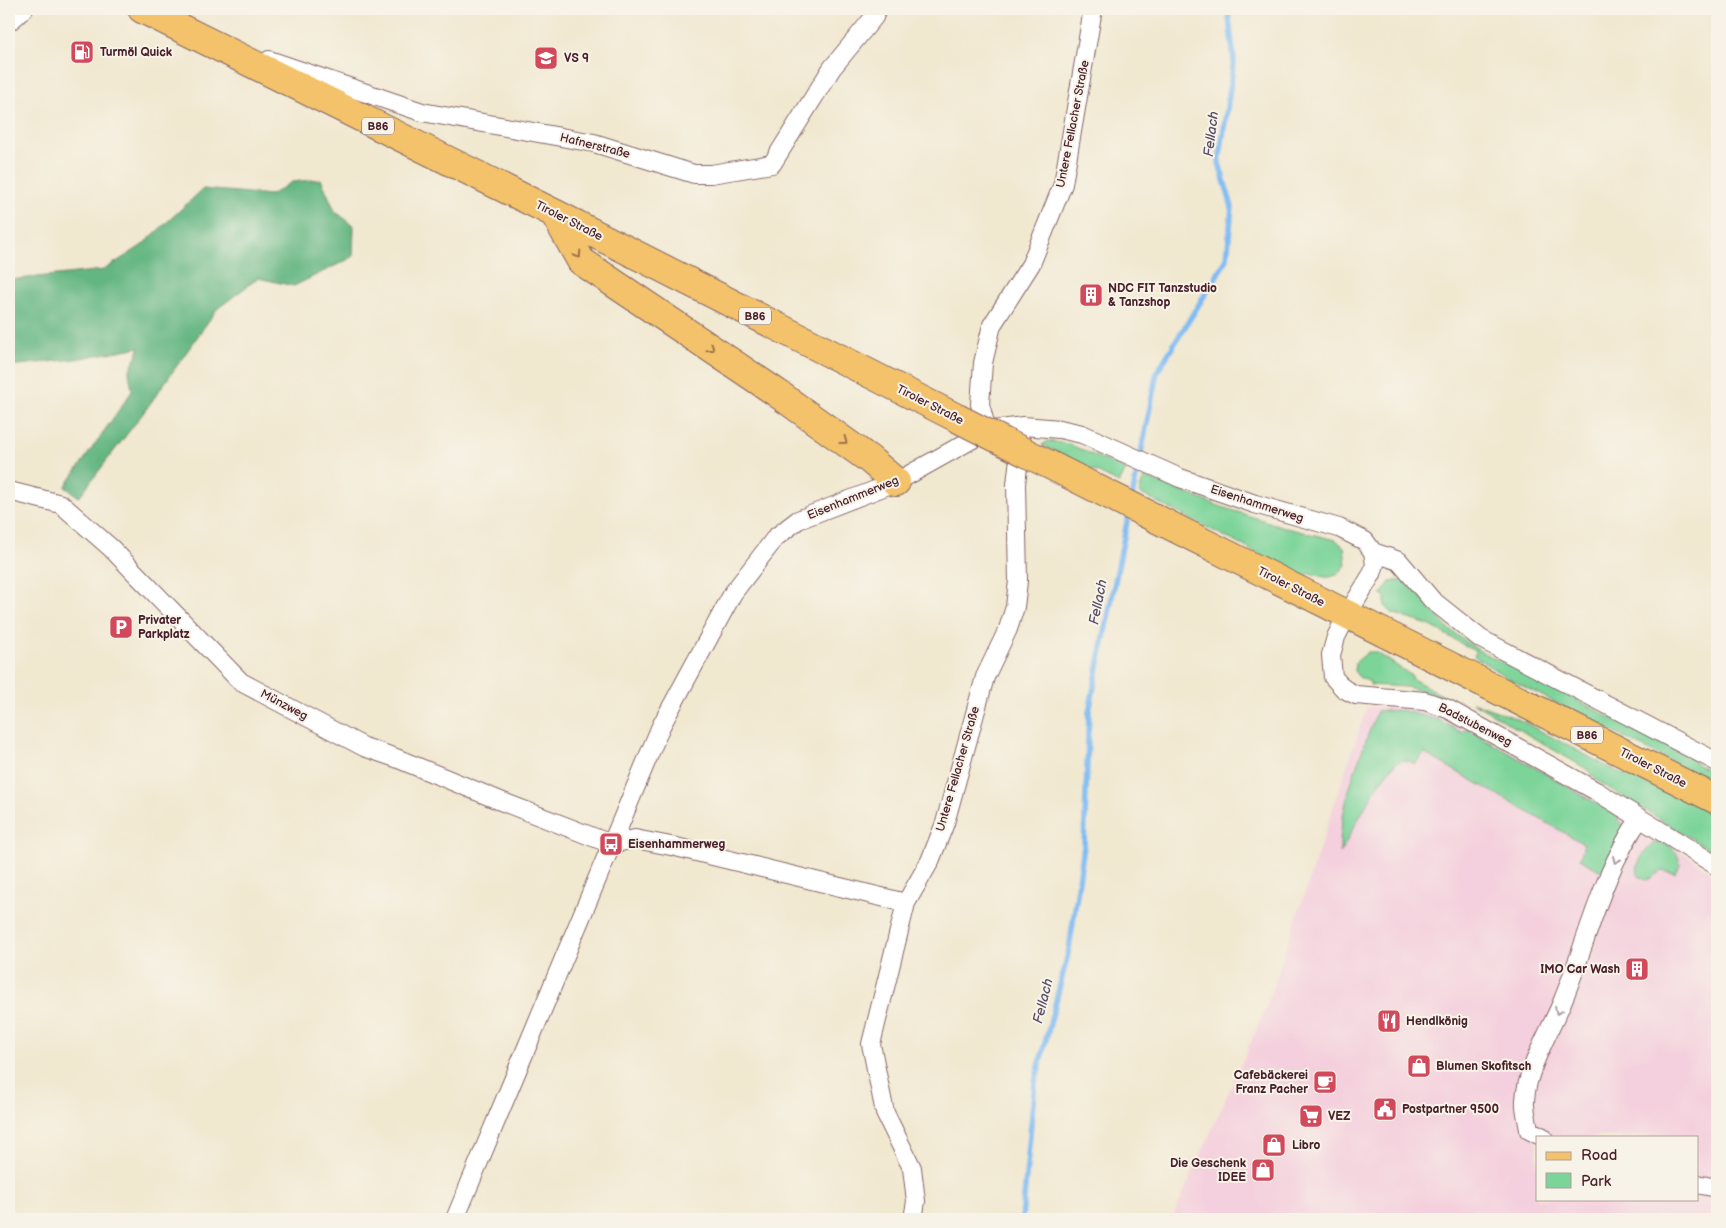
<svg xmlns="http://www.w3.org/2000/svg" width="1726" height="1228" viewBox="0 0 1726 1228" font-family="'Balsamiq Sans',sans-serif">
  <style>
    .built { fill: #f4cfdd; fill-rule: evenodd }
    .green { fill: #7bd499; stroke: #627a62 }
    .forest { fill: #64b681; stroke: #576a56 }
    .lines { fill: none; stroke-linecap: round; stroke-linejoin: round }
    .stream { stroke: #80bcf3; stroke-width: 5.5 }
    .minor-casing { stroke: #846565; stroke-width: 20 }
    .primary-casing { stroke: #846565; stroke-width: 30 }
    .minor { stroke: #fff; stroke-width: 18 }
    .primary { stroke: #f3c26a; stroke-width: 28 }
    .primary-bridge-casing { stroke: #846565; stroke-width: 30; stroke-linecap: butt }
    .primary-bridge { stroke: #f3c26a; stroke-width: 28 }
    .oneway { stroke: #9e704a }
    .oneway2 { stroke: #ae9aa0 }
    .labels { text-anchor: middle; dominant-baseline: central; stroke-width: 4; stroke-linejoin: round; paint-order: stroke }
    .shield { fill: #f7f3e8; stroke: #7e5f64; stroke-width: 1 }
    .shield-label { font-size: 11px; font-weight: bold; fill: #4a1f2b }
    .poi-label { font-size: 12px; font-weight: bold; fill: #4a1f2b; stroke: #f7f3e8; text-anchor: start }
    .street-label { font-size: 12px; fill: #4a1f2b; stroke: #f7f3e8 }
    .water-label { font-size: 14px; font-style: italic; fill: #5a4e67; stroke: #f7f3e8 }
  </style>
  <rect width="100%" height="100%" fill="#f7f3e8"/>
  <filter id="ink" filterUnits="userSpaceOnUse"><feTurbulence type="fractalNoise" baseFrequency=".02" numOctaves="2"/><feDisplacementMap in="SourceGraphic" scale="10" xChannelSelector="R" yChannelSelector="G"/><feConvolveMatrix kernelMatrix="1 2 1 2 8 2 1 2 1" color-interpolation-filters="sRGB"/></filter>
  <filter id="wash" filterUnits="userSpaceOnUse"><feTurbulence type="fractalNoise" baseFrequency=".0096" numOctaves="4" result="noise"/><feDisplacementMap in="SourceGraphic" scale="20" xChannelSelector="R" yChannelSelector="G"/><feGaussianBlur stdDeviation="1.12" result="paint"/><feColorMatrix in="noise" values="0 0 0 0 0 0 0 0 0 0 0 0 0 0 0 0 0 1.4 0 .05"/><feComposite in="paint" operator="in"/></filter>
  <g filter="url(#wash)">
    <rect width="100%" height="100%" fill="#f1e8d0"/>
    <path class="built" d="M1401,706l37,9 23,9 140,79 82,49 34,24v343h-545l94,-211 101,-301zM1537,1137h160v62h-160z"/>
    <path class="green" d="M1048,441l21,3 57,26 -7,13 -77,-38z
      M1144,477l72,28 74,24 46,11 8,7 2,18c-12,15 -18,14 -36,8l-5,4 -166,-84z
      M1402,580l18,15 27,33 33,23 205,104 15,11 17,7v12l-208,-106 -35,-23 2,-4 -45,-26 -39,-13 -7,-7v-11h-4l9,-13z
      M1368,652h8l36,24 -1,2 36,20 -40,-11 -37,-2v-3l-11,-5 -5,-6 1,-8z
      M1472,702l46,17 98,52 101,42v41l-121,-74 -6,-9z
      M1401,710l38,10 24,13 3,-5 147,85 11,13v7l-21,37h-4l-19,-11 4,-15 -160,-91 -9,11c-5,-2 -9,-5 -15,-3 -17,7 -49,73 -60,92 -1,-49 20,-96 37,-142z
      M1654,843c16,-2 25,8 26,23l-5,7 -14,-2 -13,9 -9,-4c-6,-12 7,-26 15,-33z"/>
    <path class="forest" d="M321,179l14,32 19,15 -1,31 -59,29 -36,-8 -41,31 -70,99 -68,89 -14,-10 67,-96 -3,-19 11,-25 -64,12 -67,7v-86l95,-10 37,-24 62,-57 68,6 21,-13z"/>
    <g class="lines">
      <path class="stream" d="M1132,498l25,-126 70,-113 5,-52 -13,-44 15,-103 -6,-51
        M1022,1219l13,-137 34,-132 15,-104 5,-134 40,-200"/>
    </g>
  </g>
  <g filter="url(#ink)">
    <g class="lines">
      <g class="minor-casing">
        <path id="minor" d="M9,22l15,-13
          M269,60l153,52 172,31 100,31h17l61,-10 60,-96 42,-51 3,-8
          M987,431l-7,-27 3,-41 9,-38 39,-61 32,-80 30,-175
          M9,491l52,13 50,44 130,134 123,65 32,11 107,44 108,42
          M1373,552l26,9 33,39 49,39 236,123
          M611,844l24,-5 41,8 230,56
          M1543,1137l-14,-7c-1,-9 -5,-21 -4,-30 2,-33 26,-70 38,-100 25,-61 39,-127 77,-182
          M1697,1184l20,4
          M455,1219l206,-493 72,-133 43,-56 22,-17 98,-38 91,-51 36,-5 37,3 22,5 98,44 75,26 84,24 26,13 8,11 2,12 -3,10 -25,41 -11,22 -5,18 2,22 11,12 12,6 69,6 23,8 148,82 121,75
          M913,1219l3,-18 -4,-33 -27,-55 -14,-69 35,-141 24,-42 15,-38 40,-146 23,-48 7,-22 3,-26 -2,-97 5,-43"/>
      </g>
      <g class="primary-casing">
        <path id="primary" d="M142,9l412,204 403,205
          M554,213l27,48 196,132 92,66 27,23
          M1149,515l568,285"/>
      </g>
      <use href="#minor" class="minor"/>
      <use href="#primary" class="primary"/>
      <g class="primary-bridge-casing">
        <path id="primary-bridge" d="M957,418l192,97"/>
      </g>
      <use href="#primary-bridge" class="primary-bridge"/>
    </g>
    <defs><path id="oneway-chevron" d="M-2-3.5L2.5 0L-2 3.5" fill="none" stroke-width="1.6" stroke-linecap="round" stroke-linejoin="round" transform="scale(1.25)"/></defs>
    <g class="oneway">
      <use href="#oneway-chevron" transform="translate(578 255) rotate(57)"/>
      <use href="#oneway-chevron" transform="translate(711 348) rotate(34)"/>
      <use href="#oneway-chevron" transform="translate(844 441) rotate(36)"/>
    </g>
    <g class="oneway2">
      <use href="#oneway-chevron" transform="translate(1616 860) rotate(114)"/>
      <use href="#oneway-chevron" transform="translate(1558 1011) rotate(115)"/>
    </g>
  </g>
  <defs>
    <g id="fuel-square" transform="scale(1.25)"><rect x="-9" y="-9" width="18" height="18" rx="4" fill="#d1495b" stroke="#f7f3e8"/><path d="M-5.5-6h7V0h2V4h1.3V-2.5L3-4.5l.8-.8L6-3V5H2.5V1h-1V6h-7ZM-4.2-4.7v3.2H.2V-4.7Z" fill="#fff"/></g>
    <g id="school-square" transform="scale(1.25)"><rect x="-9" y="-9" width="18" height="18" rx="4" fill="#d1495b" stroke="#f7f3e8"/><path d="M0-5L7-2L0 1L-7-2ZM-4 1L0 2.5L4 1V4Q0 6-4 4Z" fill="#fff"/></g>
    <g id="building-square" transform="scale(1.25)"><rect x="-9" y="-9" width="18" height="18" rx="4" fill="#d1495b" stroke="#f7f3e8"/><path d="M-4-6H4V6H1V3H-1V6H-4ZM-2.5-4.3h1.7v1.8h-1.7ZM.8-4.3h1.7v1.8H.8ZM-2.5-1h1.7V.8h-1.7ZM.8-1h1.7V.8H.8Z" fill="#fff"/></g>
    <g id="parking-square" transform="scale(1.25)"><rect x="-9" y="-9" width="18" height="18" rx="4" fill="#d1495b" stroke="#f7f3e8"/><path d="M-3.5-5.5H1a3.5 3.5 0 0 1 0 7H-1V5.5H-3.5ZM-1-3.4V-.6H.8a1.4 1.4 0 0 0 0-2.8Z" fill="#fff"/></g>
    <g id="bus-square" transform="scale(1.25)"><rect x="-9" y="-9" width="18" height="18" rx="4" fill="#d1495b" stroke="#f7f3e8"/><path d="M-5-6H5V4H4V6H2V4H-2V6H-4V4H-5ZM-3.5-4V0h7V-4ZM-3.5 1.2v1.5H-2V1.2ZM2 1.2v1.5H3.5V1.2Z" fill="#fff"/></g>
    <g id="restaurant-square" transform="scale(1.25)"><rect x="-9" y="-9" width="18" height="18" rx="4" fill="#d1495b" stroke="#f7f3e8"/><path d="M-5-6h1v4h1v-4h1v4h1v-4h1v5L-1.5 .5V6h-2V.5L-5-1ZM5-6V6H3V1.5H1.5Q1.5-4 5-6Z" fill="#fff"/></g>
    <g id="shop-square" transform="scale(1.25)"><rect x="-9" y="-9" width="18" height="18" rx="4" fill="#d1495b" stroke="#f7f3e8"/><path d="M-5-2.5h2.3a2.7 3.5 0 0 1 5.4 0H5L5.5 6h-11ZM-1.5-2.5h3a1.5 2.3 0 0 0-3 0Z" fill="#fff"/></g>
    <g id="cafe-square" transform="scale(1.25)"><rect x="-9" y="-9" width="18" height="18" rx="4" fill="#d1495b" stroke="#f7f3e8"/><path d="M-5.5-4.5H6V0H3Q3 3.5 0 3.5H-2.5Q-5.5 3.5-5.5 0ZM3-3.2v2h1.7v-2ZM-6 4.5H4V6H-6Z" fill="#fff"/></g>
    <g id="civic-square" transform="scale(1.25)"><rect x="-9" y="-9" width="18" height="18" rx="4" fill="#d1495b" stroke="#f7f3e8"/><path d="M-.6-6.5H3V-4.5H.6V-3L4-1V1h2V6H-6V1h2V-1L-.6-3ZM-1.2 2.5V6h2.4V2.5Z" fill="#fff"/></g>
    <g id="supermarket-square" transform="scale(1.25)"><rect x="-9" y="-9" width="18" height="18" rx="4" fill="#d1495b" stroke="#f7f3e8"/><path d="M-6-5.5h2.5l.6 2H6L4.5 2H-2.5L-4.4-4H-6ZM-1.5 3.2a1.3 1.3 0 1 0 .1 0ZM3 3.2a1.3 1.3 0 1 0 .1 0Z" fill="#fff"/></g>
  </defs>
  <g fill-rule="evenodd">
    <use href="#fuel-square" x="82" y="52"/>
    <use href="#school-square" x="546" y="58"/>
    <use href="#building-square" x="1091" y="295"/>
    <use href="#parking-square" x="121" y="627"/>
    <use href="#bus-square" x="611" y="844"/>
    <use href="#building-square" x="1637" y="969"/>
    <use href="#restaurant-square" x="1389" y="1021"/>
    <use href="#shop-square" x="1419" y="1066"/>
    <use href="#cafe-square" x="1325" y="1082"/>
    <use href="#civic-square" x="1385" y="1109"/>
    <use href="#supermarket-square" x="1311" y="1116"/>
    <use href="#shop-square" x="1274" y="1145"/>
    <use href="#shop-square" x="1263" y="1170"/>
  </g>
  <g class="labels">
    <g class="shield">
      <rect x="362" y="117.5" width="32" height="17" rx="4"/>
      <rect x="739" y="307.5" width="32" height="17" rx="4"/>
      <rect x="1571" y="726.5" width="32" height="17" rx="4"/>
    </g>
    <g class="shield-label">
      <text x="378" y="126">B86</text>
      <text x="755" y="316">B86</text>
      <text x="1587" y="735">B86</text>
    </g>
    <g class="poi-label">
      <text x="100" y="52">Turmöl Quick</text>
      <text x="564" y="58">VS 9</text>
      <text x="1108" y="288">NDC FIT Tanzstudio<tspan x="1108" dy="14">&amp; Tanzshop</tspan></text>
      <text x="138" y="620">Privater<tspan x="138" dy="14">Parkplatz</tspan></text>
      <text x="628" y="844">Eisenhammerweg</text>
      <text x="1620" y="969" text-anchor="end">IMO Car Wash</text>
      <text x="1406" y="1021">Hendlkönig</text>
      <text x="1436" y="1066">Blumen Skofitsch</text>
      <text x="1308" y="1075" text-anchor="end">Cafebäckerei<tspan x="1308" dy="14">Franz Pacher</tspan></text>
      <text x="1402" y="1109">Postpartner 9500</text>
      <text x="1328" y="1116">VEZ</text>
      <text x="1292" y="1145">Libro</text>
      <text x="1246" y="1163" text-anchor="end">Die Geschenk<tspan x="1246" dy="14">IDEE</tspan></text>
    </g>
    <g class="street-label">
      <text transform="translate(1073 124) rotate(-79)">Untere Fellacher Straße</text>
      <text transform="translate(595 146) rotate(14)">Hafnerstraße</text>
      <text transform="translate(569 221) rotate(27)">Tiroler Straße</text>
      <text transform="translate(930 405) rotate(27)">Tiroler Straße</text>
      <text transform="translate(853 498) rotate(-22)">Eisenhammerweg</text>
      <text transform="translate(1257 504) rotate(18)">Eisenhammerweg</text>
      <text transform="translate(1291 587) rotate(27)">Tiroler Straße</text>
      <text transform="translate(284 705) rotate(28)">Münzweg</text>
      <text transform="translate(1475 725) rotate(27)">Badstubenweg</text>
      <text transform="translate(1653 768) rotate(27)">Tiroler Straße</text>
      <text transform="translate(958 769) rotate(-74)">Untere Fellacher Straße</text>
    </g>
    <g class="water-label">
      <text transform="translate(1211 134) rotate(-83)">Fellach</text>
      <text transform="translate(1098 602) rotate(-79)">Fellach</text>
      <text transform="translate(1043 1001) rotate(-76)">Fellach</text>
    </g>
  </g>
  <rect width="1726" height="1228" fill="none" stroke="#f7f3e8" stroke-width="30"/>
  <rect x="1536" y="1136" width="162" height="65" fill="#f7f3e8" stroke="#b29e9c"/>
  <rect x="1546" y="1152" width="25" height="8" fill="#f3c26a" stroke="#b29e9c"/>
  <text x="1581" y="1160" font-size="15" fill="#4a1f2b">Road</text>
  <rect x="1546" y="1173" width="25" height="15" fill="#7bd499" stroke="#b29e9c"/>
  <text x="1581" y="1186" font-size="15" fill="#4a1f2b">Park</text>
</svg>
